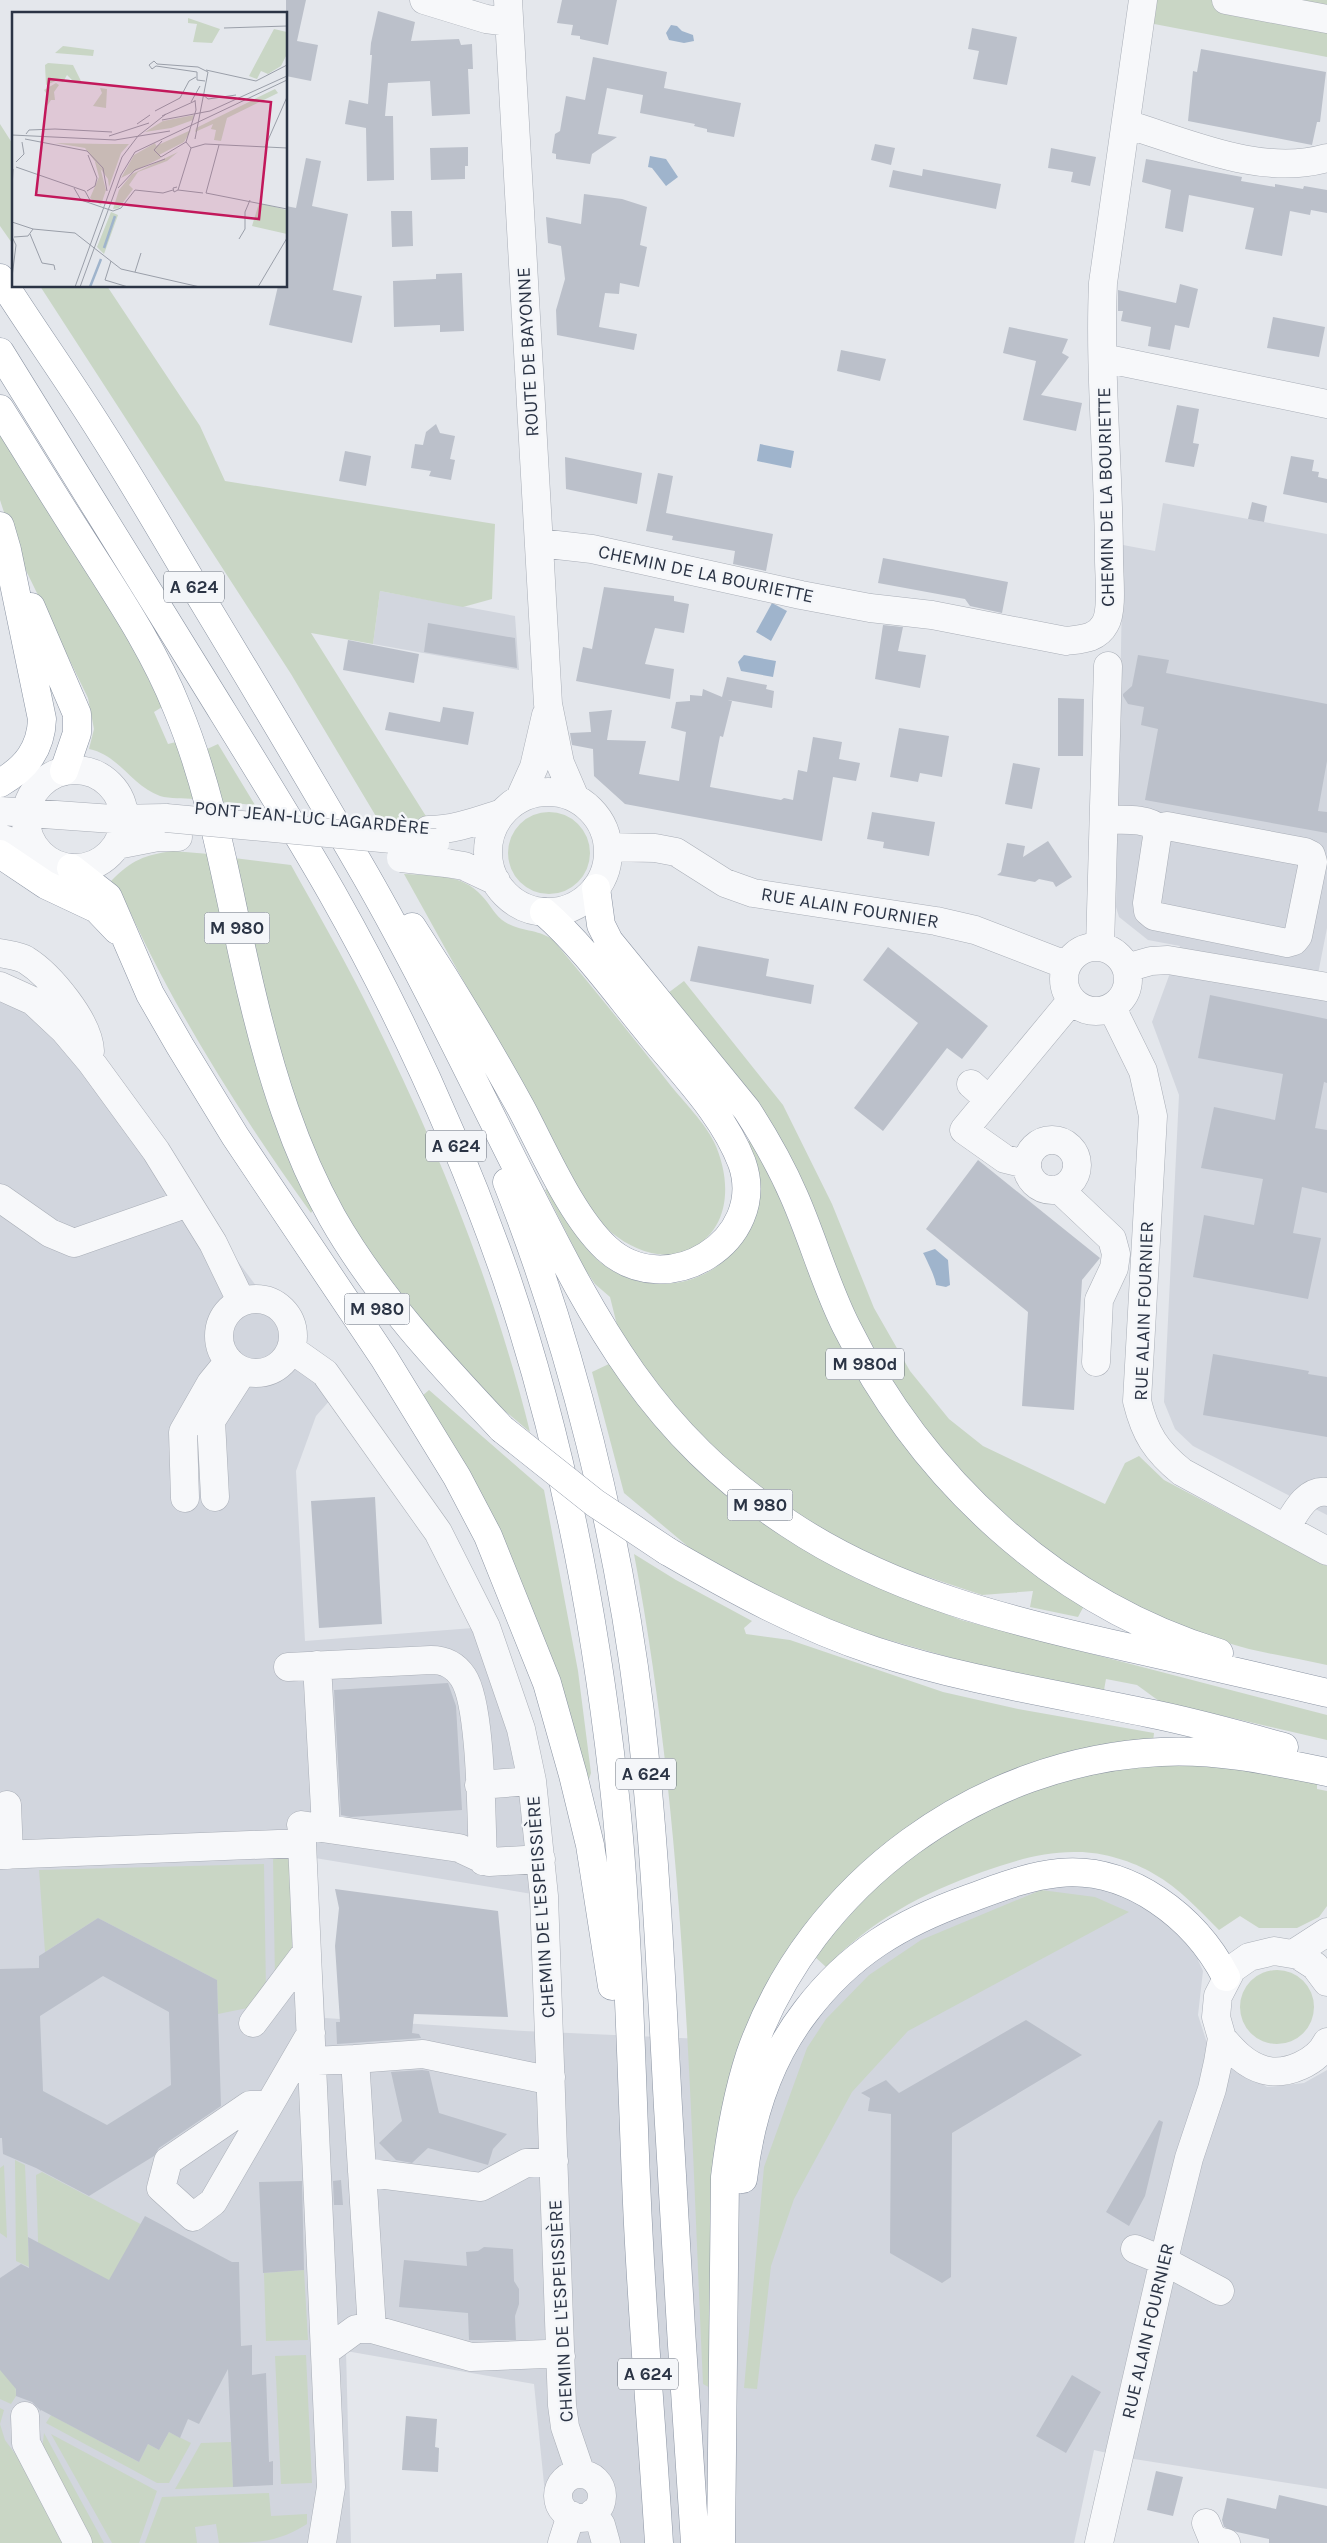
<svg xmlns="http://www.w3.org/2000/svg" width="1327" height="2543" viewBox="0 0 1327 2543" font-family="Karla,sans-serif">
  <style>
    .built { fill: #d2d6de }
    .green { fill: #c9d6c5 }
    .water { fill: #9fb4cc }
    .building { fill: #bbc0ca; fill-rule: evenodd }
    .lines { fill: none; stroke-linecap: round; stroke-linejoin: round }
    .minor-casing { stroke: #a9aeb7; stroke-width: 29 }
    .highway-casing { stroke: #8b94a3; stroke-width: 29 }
    .minor { stroke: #f7f8fa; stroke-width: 28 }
    .highway { stroke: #fff; stroke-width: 28 }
    .minor-bridge-casing { stroke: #a9aeb7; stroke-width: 29; stroke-linecap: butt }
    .highway-bridge-casing { stroke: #8b94a3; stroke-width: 29; stroke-linecap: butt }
    .minor-bridge { stroke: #f7f8fa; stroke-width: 28 }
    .highway-bridge { stroke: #fff; stroke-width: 28 }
    .labels { text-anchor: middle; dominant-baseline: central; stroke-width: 5; stroke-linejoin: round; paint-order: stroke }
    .shield { fill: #f4f6f9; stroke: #676e7b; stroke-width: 1 }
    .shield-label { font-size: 18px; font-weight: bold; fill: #2b3445 }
    .street-label { font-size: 19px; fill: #2b3445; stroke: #f4f6f9 }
    .inset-river { fill: none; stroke: #9fb4cc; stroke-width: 2.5 }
    .inset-road { fill: none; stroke: #9a9fa9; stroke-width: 1 }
    .view { fill: #c2185b; fill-opacity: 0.15; stroke: #c2185b; stroke-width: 2.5 }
    .inset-edge { fill: none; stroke: #2b3445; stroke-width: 2.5 }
  </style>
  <rect width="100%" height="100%" fill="#e4e7ec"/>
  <path class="built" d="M1163,503l164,31v394l-9,46 9,2v539l-134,-69 -18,-17 -11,-27 15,-307 -27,-73 28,-76 -32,-6 -29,-23 -3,-10 7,-362 32,6z
    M380,591l135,25 4,54 -146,-26z
    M0,986l91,76 188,255 59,74 -22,25 -20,55 9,170 181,-14 58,269 -229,-38 10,160 199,13 271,12 10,-32 110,-91 176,-47 108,64 -1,23 5,11 -5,44 9,28 60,44 37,-4 23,-13v419l-193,-30 -40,-9 -20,93h-510v-17l-19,-32 -11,-110 -188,-33 5,192h-351z"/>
  <path class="green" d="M1152,0h175v57l-178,-34z
    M0,124l14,22v100l-14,-20z
    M40,286h67l93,140 25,55 270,43 -3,75 -29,8 -83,-16 -7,53 -62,-11 118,188 -6,2 -46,-5 -86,-144z
    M0,431l134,218 28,58 -8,5 14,32 8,-2 18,57c-10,-1 -24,0 -34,-3 -28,-10 -41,-41 -71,-47l5,-20 -6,-31 -71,-146 -17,-52z
    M218,744l37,61 -35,-3 -15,-52z
    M508 853a41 41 0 1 1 82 0a41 41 0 1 1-82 0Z
    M173,851l36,3c25,121 45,247 104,356l-2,3c-73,-102 -139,-206 -190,-321l-10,-11c21,-21 33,-26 62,-30z
    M234,858l57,7c25,45 51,90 74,136 69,137 128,281 165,431l-44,-37 -62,-64 -90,-130 -54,-134z
    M404,874c28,2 58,-1 78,22 8,8 14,21 23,26 15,10 36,7 49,19 40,48 79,96 117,145 13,16 34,37 43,56 18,38 18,90 -28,109 -26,10 -54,-2 -74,-18 -23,-19 -54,-83 -70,-112 -46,-82 -92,-164 -138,-247z
    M684,981l99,124 49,99 42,104 36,63 39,48 34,27 122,58 20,-41 14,-7 25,24 163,86v99c-26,-6 -52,-10 -78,-16 -75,-20 -149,-57 -212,-104 -102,-76 -162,-190 -224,-298 -48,-85 -97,-169 -145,-254z
    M752,1140l19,36 52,130 23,49 28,47 33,47 178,155 -7,13 -48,-10 3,-16 -51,4 -75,-25 -56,-25 -54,-31 -43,-30 -66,-61 -69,-90 -9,-36 -15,-13 -11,-16 -39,-78 5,-3c15,26 29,60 54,78 48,36 119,19 144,-36 3,-6 8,-14 9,-21 4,-24 -1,-44 -10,-66z
    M611,1363l152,158 45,31 49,27 104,41 366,95v25l-168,-39 -22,-16 -31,-6 -2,11 -127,-25 -113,-32 -52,-21 -56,-27 -65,-36 -67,-56 -32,-121z
    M429,1390l115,100 34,181 13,102 -3,9 -167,-385z
    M634,1554l42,26 76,41 -8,7 2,6 44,6 153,52 75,17 136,24 -1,9 -203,61 -192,206 -46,380 -9,-5c-13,-277 -17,-557 -69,-830z
    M1188,1764l64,5 65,15v5l10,2v115l-8,11 -22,11h-38l-19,-12 -21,14c-20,-20 -40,-42 -65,-56 -21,-13 -52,-22 -76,-22 -33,-1 -65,9 -96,20 -61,22 -110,48 -156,95l-12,-11c26,-29 51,-60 80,-86 47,-43 119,-76 181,-93 36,-10 75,-11 113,-13z
    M273,1857l21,1 4,85 -23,38z
    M264,1864l2,128 -9,14 -39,8 -1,-34 -119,-62 -53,34 -6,-82z
    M1041,1890l54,7 34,15 -221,119 -56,61 -58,107 -23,67 -14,123 -13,-1 20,-221 43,-119 19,-29 43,-44 52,-35z
    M1240 2007a37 37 0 1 1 74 0a37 37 0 1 1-74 0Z
    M15,2160l10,5 4,102 -13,-6z
    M4,2165l3,73 -7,-5v-65z
    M42,2172l108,57 -29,58 -82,-14 -3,-98z
    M304,2270l4,70 -42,1 -2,-68z
    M306,2355l6,128 -31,1 -6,-128z
    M0,2370l15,4 1,22 -5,8 -11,-5z
    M0,2408l4,2 -4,14 5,16 11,15 15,9 42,79h-73z
    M51,2415l88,47 9,-18 11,6 10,-18 22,11 -22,40h-12l-111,-60z
    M44,2433l60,110h-16l-47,-84z
    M51,2434l106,57 -18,52h-27z
    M231,2442l2,45 -58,2 26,-46z
    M269,2493l2,23 36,-2v10c-29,19 -53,19 -88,19l-3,-19 -21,3 2,16h-52l17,-46z"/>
  <path class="water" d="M671,25l6,1 5,5 11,4 1,6 -10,2 -15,-3 -3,-7z
    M650,156l16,3 12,18 -12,9 -14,-18 -4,-1z
    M760,444l34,7 -3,17 -34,-7z
    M772,603l15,8 -16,30 -15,-9z
    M744,655l32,6 -3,16 -32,-6 -3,-9z
    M935,1249l13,11 2,25 -4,2 -10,-2c0,-6 -10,-27 -13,-32z"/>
  <path class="building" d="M286,0h20l-9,41 21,4 -7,36 -25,-5z
    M562,0h55l-9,45 -28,-6v-3l-9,-1 2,-10 -16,-2z
    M378,11l37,11 -4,19 48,-2 2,6 11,-1 1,25h-5l2,45 -38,2 -2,-35 -42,2 -3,33h8l1,64 -27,1 -1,-53 -21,-4 4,-24 19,4 4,-49h-2l1,-12z
    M972,28l45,9 -10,48 -34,-6 6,-28 -11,-2z
    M1201,49l125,23 -6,50h-3l-5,23 -124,-24 5,-50 4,1z
    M593,57l74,15 -3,16 77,15 -7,34 -27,-5v-3l-13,-3 1,-2 -55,-11 3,-18 -36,-7 -9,46 19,3 -25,17 -2,10 -34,-5v-5l-4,-1 3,-19 5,-3 6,-35 19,4z
    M875,144l20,4 -4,17 -20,-5z
    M468,147v19h-3v13l-34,1 -1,-32z
    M1051,148l45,9 -6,29 -19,-4 2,-10 -25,-4z
    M306,158l15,3 -9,45 36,8 -15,76 29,6 -10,47 -83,-18 9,-39h8v-80l10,2z
    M1146,159l96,18 -1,4 34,6v-3l28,5 1,-3 23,4v23l-16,-3 -1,5 -20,-4 -8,45 -37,-7 9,-41 -65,-13 -6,37 -18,-4 6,-38 -29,-8z
    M923,169l78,15 -5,25 -107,-22 4,-17 29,6z
    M584,194l38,5 25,8 -7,38 7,2 -8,40 -19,-4 -1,11 -14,-1 -6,34 38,7 -3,16 -77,-15 -1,-25 9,-31 -4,-33 -13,-3 -2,-26 35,7z
    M391,211h21l1,35 -21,1z
    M462,273l2,58 -24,1v-7l-46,2 -1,-46 43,-2v-5z
    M1180,284l18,5 -9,39 -14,-3 -5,25 -22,-4 3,-19 -30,-6 2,-10h-5v-21l58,13z
    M1273,317l52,10 -6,30 -52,-9z
    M1009,327l59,12 -6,14 7,4 -28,38 41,8 -6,28 -53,-11 13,-59 -33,-8z
    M841,350l45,9 -6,22 -43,-10z
    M1177,405l22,4 -6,34 6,1 -5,23 -29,-5z
    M436,424l4,9 15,3 -5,23 5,1 -4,20 -22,-4 2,-5 -20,-3 4,-24 8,1 3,-13z
    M345,451l26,5 -5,30 -27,-5z
    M1291,456l23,4 -2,11 7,1 -1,5 9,2v24l-44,-9z
    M565,457l77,16 -5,31 -71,-15z
    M658,473l15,3 -7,37 107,21 -7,37 -33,-7 2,-13 -63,-11 1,-4 -27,-5z
    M1252,502l15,4 -3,16 -16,-3z
    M883,558l125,24 -6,31 -32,-7 -5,-7 -87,-16z
    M604,587l70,9v5l15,3 -5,29 -29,-5 -10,36 29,5 -4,30 -94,-18 7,-34 9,2z
    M428,623l87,15 2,30 -93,-16z
    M883,625l20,2 -5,24 28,4 -6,33 -45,-9z
    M348,640l71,14 -5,29 -71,-13z
    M1138,655l31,5 -3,13 161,31v57l-9,50 9,1v21l-182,-33 13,-71 -17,-4 3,-18 -16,-3 -5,-8v-2l9,-8z
    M727,677l40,8 -1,4 8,2 -2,17 -44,-8 4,1 -9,36 -3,-1 -10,51 71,13 3,-2 9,2 5,-30 9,2 6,-35 29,5 -3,17 21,4 -4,18 -23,-4 -11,64 -197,-37 -31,-28 -1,-27 -21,-4 -2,-12 21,-1 -2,-20 23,-2 -5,30 39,1 -7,33 40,7 7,-49 -15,-4 5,-26 14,-1v-6l12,1 1,-7 19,8z
    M1058,698l26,1 -1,57h-25z
    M443,707l31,5 -6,33 -83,-15 4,-18 51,10z
    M899,728l50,8 -7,41 -22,-4 -2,9 -28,-5z
    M1013,763l27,5 -8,41 -27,-5z
    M872,812l63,10 -6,34 -46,-8 1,-6 -17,-3z
    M1048,841l24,36 -16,10 -3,-5 -14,-3 -4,3 -38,-7 4,-3 6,-29 18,3 -2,11z
    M698,946l71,13 -3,17 48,9 -3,19 -121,-23z
    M888,947l100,79 -26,33 -15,-11 -64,83 -29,-23 64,-85 -55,-43z
    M1210,995l117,24v64l-3,-1 -9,46 12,2v63l-25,-6 -9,46 28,5 -13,61 -115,-22 11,-62 50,10 9,-46 -62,-11 13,-61 61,13 8,-46 -85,-16z
    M978,1160l122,98 -18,22 -8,130 -52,-4 6,-94 -102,-83z
    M1213,1354l96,17 -1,3 19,3v60l-124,-22z
    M375,1497l7,127 -63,4 -8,-127z
    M448,1683l8,23 6,104 -111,7 -10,-2 -7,-125z
    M335,1889l163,22 10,106 -94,-3 -2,19 7,1 2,4 -84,6 -1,-22h4l-5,-76 4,-38z
    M98,1918l119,62 4,126 -62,42 -5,8 -65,40 -53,-28 -33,-14 -1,-16h-2v-169l39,-1v-12zM103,1976l66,36 2,73 -64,40 -64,-34 -3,-75z
    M1026,2020l56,35 -130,78 -1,144 -9,6 -52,-30 1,-139 -23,-3 2,-13 -9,-5 25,-13 13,13z
    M422,2070l7,1 10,42 68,21 -14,15 -5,16 -60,-17 -16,15 -16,-3 -17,-17 23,-22 -11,-49z
    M1159,2120l4,2 -18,74 -16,30 -23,-14z
    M341,2180l2,25h-9l-1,-24z
    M302,2181l2,89 -41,3 -4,-91z
    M145,2216l87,46h7l2,84 11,-1v30l14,-2 3,89 4,-1v24l-40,2 -5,-118 -29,55 -11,-5 -8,19 -11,-6 -10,18 -11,-6 -9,18 -98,-52v1l-9,-9 -16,-6v-7l-16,-19v-92l21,-14 8,4 -1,-31 81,43z
    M484,2247l29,2 1,32 5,8v15l-4,12 1,24h-47l-1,-27 -69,-6 5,-47 63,6 -1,-14 12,-1z
    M1072,2375l29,17 -35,61 -30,-17z
    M406,2416l31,3 -2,28 4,1 -1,24 -36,-2z
    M1156,2471l27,6 -10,39 -26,-6z
    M1279,2495l48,11v37h-58v-4l-32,-7 -13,-5 -2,-7 5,-22 49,11z"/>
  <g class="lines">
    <g class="minor-casing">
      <path id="minor" d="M424,0l62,19 23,3
        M508,0l40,704 12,59 15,35
        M1226,0l101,19
        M1126,124c63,19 135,53 201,34
        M1103,358l224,46
        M539,543l53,6 209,46 69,13 62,7 134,26c16,-2 31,-2 39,-17 8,-13 4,-48 4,-64 0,-92 -10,-185 -6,-277l40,-283
        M26 819a49 49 0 1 1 98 0a49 49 0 1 1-98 0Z
        M488 852a60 60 0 1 1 120 0a60 60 0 1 1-120 0Z
        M520,798l14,-31 12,-52
        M0,811l113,8 53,-1
        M1104,820c19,0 43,-3 57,10
        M1167,826l138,26 6,3 2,7 -15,74 -4,5 -7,2 -133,-27 -6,-5 -1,-8 10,-66 4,-7z
        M428,830c26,0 49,-9 74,-17
        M0,838l36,12
        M117,845l41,-8h20
        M608,847l47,1 21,4 49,31 28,10 183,28 39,9 91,35
        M446,863l18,3 32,15
        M1064 979a32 32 0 1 1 64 0a32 32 0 1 1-64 0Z
        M1100,947l8,-281
        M0,953c8,2 19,3 26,7 24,15 63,62 64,91
        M1126,968l25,-7 17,-1 159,27
        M0,986l33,15 31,29 27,32 65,89 57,92 28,58
        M1112,1008l31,63 10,45 -16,285c8,33 19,50 45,71l145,79
        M971,1084l18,16
        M1027 1165a25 25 0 1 1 50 0a25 25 0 1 1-50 0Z
        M1026,1164l-21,-5 -41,-29 107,-129
        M1059,1189l53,50 4,15 -2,14 -15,32 -3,62
        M0,1198l50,35 24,10 114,-40
        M219 1336a37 37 0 1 1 74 0a37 37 0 1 1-74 0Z
        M291,1349l34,24 113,159 48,95 35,102 11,52 12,115 18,509 3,22 16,47
        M215,1497l-4,-76 32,-50
        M185,1498l-2,-66 28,-49 18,-22
        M1286,1528c9,-15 20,-39 41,-36
        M317,1665l9,162
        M288,1667l143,-7c14,0 24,5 32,17 19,28 18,145 20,184
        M479,1785l53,-4
        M7,1805l2,50
        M301,1825l158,23 30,14 52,-3
        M0,1855l302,-12 29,644 -9,56
        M1293,1954l34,-22
        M253,2023l52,-69
        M1222,2038c12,14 24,27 42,32 23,6 53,-8 63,-28
        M355,2059l68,-5 115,24 13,-1
        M312,2061l43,-2 17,270
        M268,2105h-18l-82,56 -7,27 32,29 20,-15 98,-169
        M362,2172l119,15 45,-24 28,-2
        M1135,2249l29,12 56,30
        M326,2351l30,-22h16l99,28 75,-3 15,2
        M25,2416l1,27 52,100
        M558 2496a22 22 0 1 1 44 0a22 22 0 1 1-44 0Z
        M593,2513l8,12 5,18
        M1206,2523l7,17 13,3
        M562,2543l9,-28
        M1099,2543l71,-309 19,-76 23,-69 6,-27 4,-24 -6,-21 2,-21 14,-27 17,-12 25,-6 24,4 17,11 12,16"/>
    </g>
    <g class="highway-casing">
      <path id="highway" d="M0,278c33,52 69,102 102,155 35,55 68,112 101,168 55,91 110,183 163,275 56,98 105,201 156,302 73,144 127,254 267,346 100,67 220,97 337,123 67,15 134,30 201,46
        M0,352c66,107 132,213 198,320 45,73 91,146 134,221 69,122 128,251 174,384 58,171 91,349 110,528 13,132 15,265 21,398 5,114 15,227 22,340
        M0,409c29,46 57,92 86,137 33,52 68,104 91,162 39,93 52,194 76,291 18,75 41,150 79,218 45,79 108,146 170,212
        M0,526l7,24 35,169c-1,30 -16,49 -42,64
        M31,607l46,107v19l-13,38
        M0,854l46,31 51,24 20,21
        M71,868l37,29 42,97 30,52 55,90 149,222 73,119 31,59 59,147 26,92 17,70 22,141
        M596,888l5,37 8,16 138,169c18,28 34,56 47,86 19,43 31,88 52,130 75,152 209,277 373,327
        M412,927c38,58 75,119 109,181 23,43 50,107 85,140 60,56 163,-7 136,-85 -18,-48 -58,-88 -90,-127 -35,-42 -67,-88 -108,-124
        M507,1182c66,167 111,351 133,530 15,131 21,263 28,395 8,145 17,291 27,436
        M667,1551c67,39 135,76 208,100 89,29 182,43 273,62 46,9 91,22 136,34
        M743,2179c7,-61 25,-119 63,-168 44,-58 95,-88 162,-112 30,-11 60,-23 91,-26 70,-7 136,44 167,104
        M721,2543l4,-366c5,-42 12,-82 25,-122 60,-173 231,-295 411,-303 57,-3 111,9 166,20"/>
    </g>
    <use href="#minor" class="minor"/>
    <use href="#highway" class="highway"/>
    <g class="minor-bridge-casing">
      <path id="minor-bridge" d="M166,818l269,25
        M401,858l45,5"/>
    </g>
    <g class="highway-bridge-casing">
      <path id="highway-bridge" d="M502,1429l93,74 72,48"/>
    </g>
    <use href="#minor-bridge" class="minor-bridge"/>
    <use href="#highway-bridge" class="highway-bridge"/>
  </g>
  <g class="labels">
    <g class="shield">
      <rect x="164" y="571.5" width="60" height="31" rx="4"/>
      <rect x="204.5" y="912.5" width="65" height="31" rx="4"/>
      <rect x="426" y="1130.5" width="60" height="31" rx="4"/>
      <rect x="344.5" y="1293.5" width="65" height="31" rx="4"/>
      <rect x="826" y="1348.5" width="78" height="31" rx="4"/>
      <rect x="727.5" y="1489.5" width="65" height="31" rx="4"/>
      <rect x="616" y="1758.5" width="60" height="31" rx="4"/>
      <rect x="618" y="2358.5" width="60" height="31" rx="4"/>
    </g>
    <g class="shield-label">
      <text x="194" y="587">A 624</text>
      <text x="237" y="928">M 980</text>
      <text x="456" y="1146">A 624</text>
      <text x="377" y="1309">M 980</text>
      <text x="865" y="1364">M 980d</text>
      <text x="760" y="1505">M 980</text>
      <text x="646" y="1774">A 624</text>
      <text x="648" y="2374">A 624</text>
    </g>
    <g class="street-label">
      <text transform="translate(528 352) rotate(-93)">ROUTE DE BAYONNE</text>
      <text transform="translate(1106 497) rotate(-91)">CHEMIN DE LA BOURIETTE</text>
      <text transform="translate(706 574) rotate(12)">CHEMIN DE LA BOURIETTE</text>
      <text transform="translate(312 818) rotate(5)">PONT JEAN-LUC LAGARDÈRE</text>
      <text transform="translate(850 908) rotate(9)">RUE ALAIN FOURNIER</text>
      <text transform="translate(1144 1311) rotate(-88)">RUE ALAIN FOURNIER</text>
      <text transform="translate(541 1907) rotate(-94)">CHEMIN DE L'ESPEISSIÈRE</text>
      <text transform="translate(561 2311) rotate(-93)">CHEMIN DE L'ESPEISSIÈRE</text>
      <text transform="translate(1148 2331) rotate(-77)">RUE ALAIN FOURNIER</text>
    </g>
  </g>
  <g transform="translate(12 12)">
    <rect width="275" height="275" fill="#e4e7ec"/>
    <path d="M176,6l32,11 -8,14 -19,-1 4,-18 -9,-1zM262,17l13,3v22l-6,12 -13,8 -7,-3 -4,8 -8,-3zM51,34l31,4 -1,6 -38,-3zM36,51l25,2 9,18h-7l-8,-8 -4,7 -5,-2 -12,5 -1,-20zM44,71l3,2 -5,7 1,8h-4l-4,6 1,-10 -4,-6zM88,76l7,1 -1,19 -13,-2 9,-13zM263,77l3,4 -51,25 -6,23 -7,-1 2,-10 -5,-1 2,-5 -18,8 1,-4zM182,103l-1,5 -22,8 -26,4 18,-11zM179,118l-7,12 -25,13 -3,-9zM43,131l50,1h24l-8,9 -12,34 -1,-8 -23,-31zM143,131l6,15 -40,20 13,-23zM166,140l-11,9 -29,11 -9,13 4,4 -14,19 -6,1 6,-19 13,-16zM83,150l4,1 7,27 -5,15 -11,-7 9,-21zM247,191l28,7v24l-35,-8zM99,200l7,3 -14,39 -7,-7z" fill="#c9d6c5"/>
    <path class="inset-river" d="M92,236l11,-32M78,275l11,-28"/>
    <path class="inset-road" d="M212,16l63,-2M194,58l50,11 31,-16M185,60v8l8,1M190,82l6,5 28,-4M179,90l9,-16M143,99l25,-13 9,-17 7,-4M150,104l33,-15M150,108l48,-9 77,-35M125,112l13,-9M14,122l3,-4 26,-1 57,3M0,123l103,5 55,-9M97,124l40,-13M13,127l62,12 16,17 4,23M183,127l13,-67 -10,-5 -41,-3 -3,-3 -5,4 3,4 4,-3 41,6M150,129l-8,9 7,7 25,-15M207,133l-13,48 81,16M253,135l22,-50M179,136l14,-4 82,4M179,136l-5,-6 10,-32 -1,-10M4,150l8,-8 -2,-12M4,155l69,24 6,11M165,175l-4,1 1,4 4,-2 13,-42M62,176l7,12 32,11 8,-3 14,-18 28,3 10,-3M106,176l17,-18 30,-11M0,177l1,-20M166,178l25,3M75,179l8,-5 2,-8 -9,-23M0,210l21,7 42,4 46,36 79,18M18,222l12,29 12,2 1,5M0,225l4,8 -4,32M2,225l14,-1 5,-7M227,227l6,-10v-17l5,-12M99,249l-6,19 23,7M123,260l6,-19M63,275l47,-130 16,-21 28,-22M68,275l41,-112 14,-23 152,-72M246,275l29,-49"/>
    <path class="view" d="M37,67l222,23 -12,117 -223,-24z"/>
    <rect width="275" height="275" class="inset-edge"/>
  </g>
</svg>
